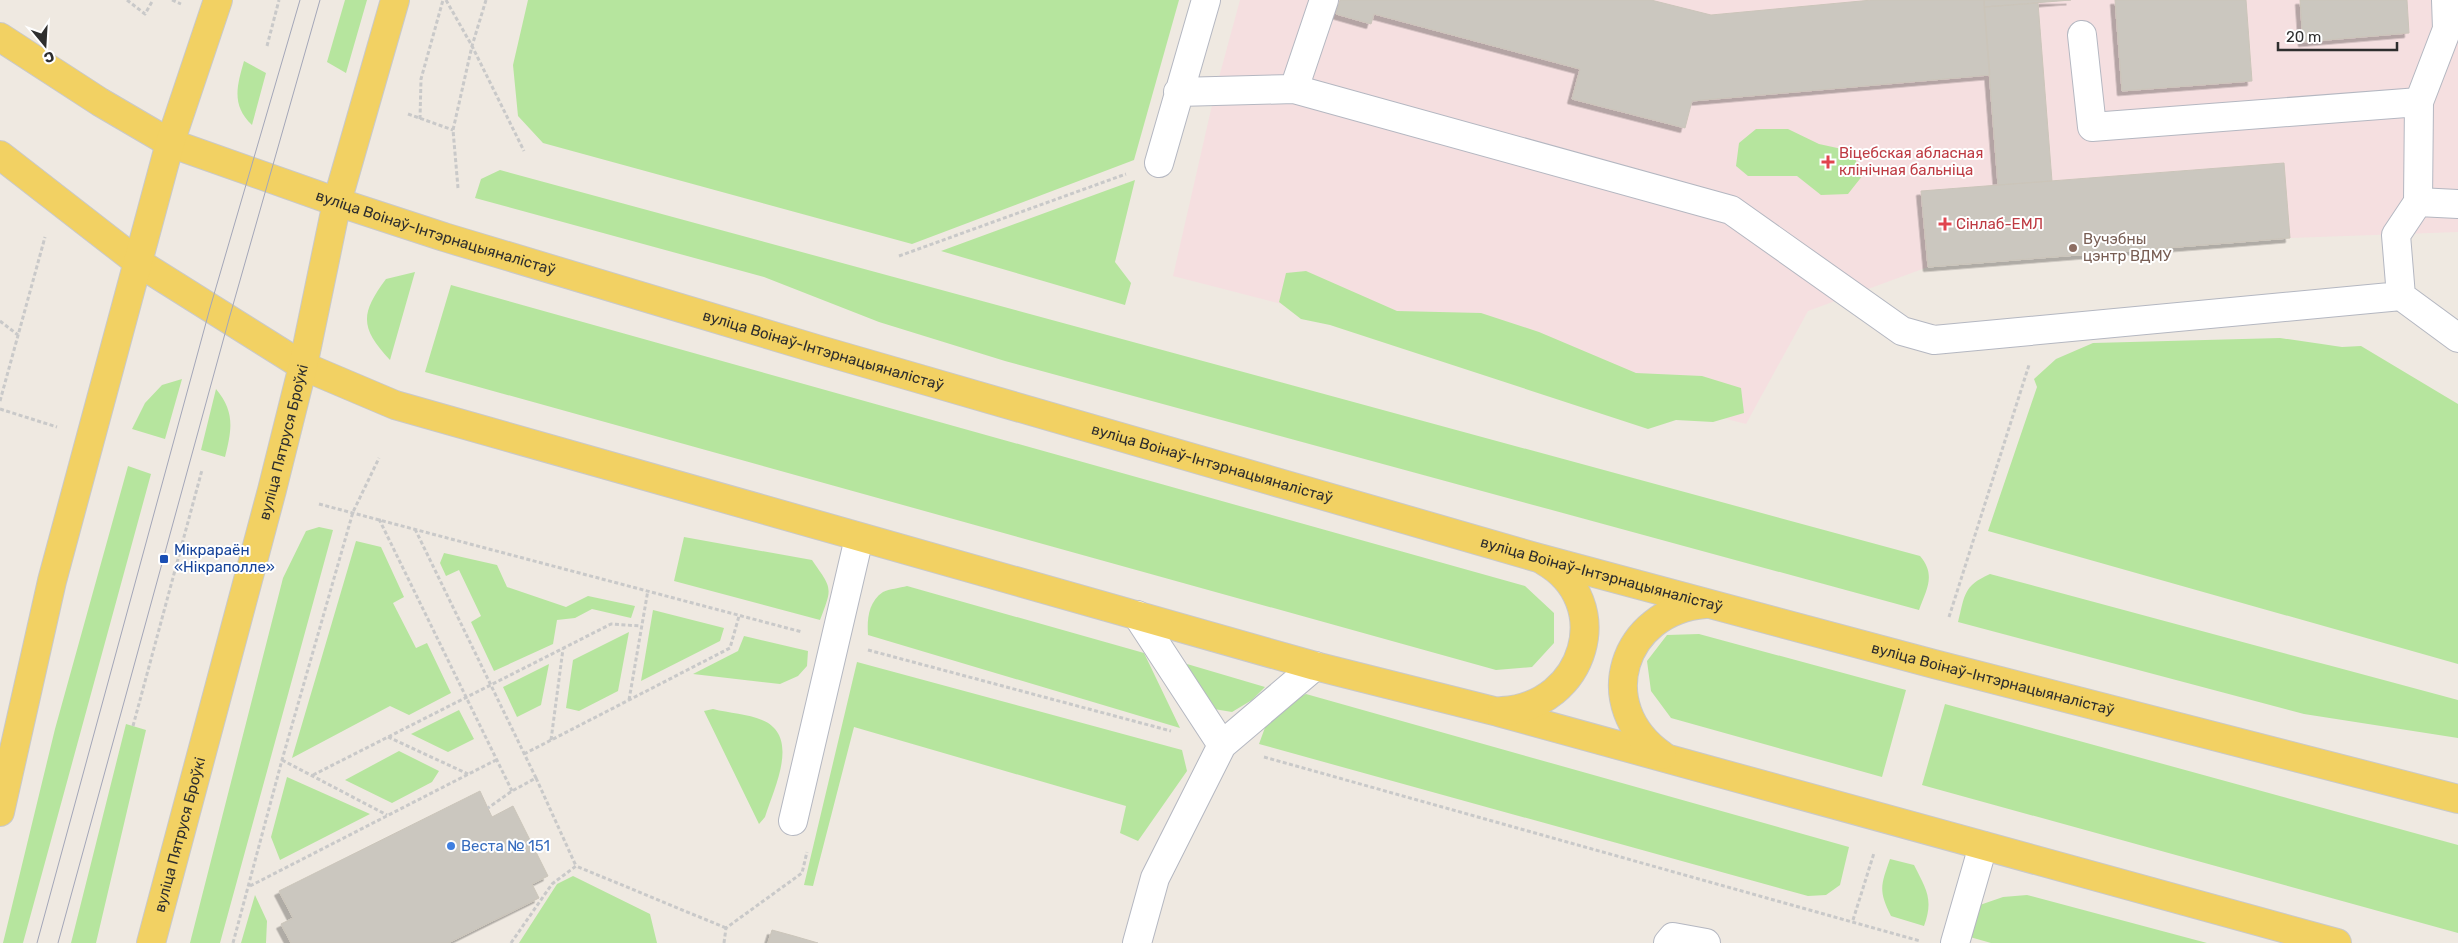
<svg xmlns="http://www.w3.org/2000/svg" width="2458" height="943" viewBox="0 0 2458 943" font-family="Rubik,sans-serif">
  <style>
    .medical { fill: #f5dfe0 }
    .green { fill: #b6e59e }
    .building { fill: #cbc7bf; stroke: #cbc5ba; filter: url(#shadow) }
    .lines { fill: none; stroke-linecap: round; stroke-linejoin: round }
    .minor-casing { stroke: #b4b7c1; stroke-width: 30 }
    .major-casing { stroke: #c9c9c9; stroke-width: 30 }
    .path { stroke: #c9c9c9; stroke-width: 3; stroke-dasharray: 4 2.5; stroke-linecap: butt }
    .minor { stroke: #fff; stroke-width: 28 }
    .major { stroke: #f2d163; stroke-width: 28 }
    .tram { stroke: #a3a6b8; stroke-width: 1 }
    .health-dot { fill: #e0444e; stroke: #fff; stroke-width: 2 }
    .education-dot { fill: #8d6e63; stroke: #fff; stroke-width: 2 }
    .transit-dot { fill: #1a4fb4; stroke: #fff; stroke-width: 2 }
    .shop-dot { fill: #3f7fe0; stroke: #fff; stroke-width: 2 }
    .labels { text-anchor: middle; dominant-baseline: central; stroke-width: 4; stroke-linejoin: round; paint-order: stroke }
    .health-label { font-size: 15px; fill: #be3a42; stroke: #fff; text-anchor: start }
    .street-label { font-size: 15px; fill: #2e2e2e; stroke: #fff }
    .education-label { font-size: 15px; fill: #785e54; stroke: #fff; text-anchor: start }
    .transit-label { font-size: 15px; fill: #164399; stroke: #fff; text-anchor: start }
    .shop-label { font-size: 15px; fill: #366cbe; stroke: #fff; text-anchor: start }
  </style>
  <defs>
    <filter id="shadow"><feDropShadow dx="-4.5" dy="4.5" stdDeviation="0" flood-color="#0004"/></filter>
  </defs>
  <rect width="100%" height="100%" fill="#efe9e1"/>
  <path class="medical" d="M1240,0h1218v232l-168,6 -362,29 -120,44 -62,113 -573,-148 42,-184z"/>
  <path class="green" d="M345,0h22l-21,73 -19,-11z
    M528,0h651l-45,160 -222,84 -369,-101 -25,-27 -5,-51z
    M244,61l22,12 -14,52c-21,-20 -15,-39 -8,-64z
    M1756,129h32l31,15 32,7 12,24 -15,19 -27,1 -24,-19h-49l-12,-10 3,-23z
    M500,170l1420,386c16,19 7,32 -1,54l-914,-249 -126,-39 -115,-45 -289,-79 6,-19z
    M1135,180l-20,82 16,21 -6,22 -184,-54z
    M1306,271l91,40 84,2 58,19 97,41 66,3 39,12 3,25 -31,9 -37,-2 -28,9 -318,-104 -29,-6 -22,-17 7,-29z
    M415,272l-25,88c-30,-32 -30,-46 -4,-81z
    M451,285l1074,301 29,27v30l-22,24 -36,3 -1071,-298z
    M2280,338l62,9 19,-1 97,58v260l-470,-133 49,-144 -3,-8 22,-20 37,-16z
    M182,379l-17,60 -33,-10 13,-26 17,-18z
    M216,389c19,23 16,40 9,68l-24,-7z
    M128,466l23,8 -128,469h-20l52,-214z
    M319,527l14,3 -113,413h-30l93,-365 23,-47z
    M684,537l128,23c20,29 21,26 8,60l-146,-39z
    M356,541l25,6 23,50 -11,6 23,45 11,-5 24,50 -42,22 -19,-9 -98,52z
    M444,553l53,12 10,22 59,20 22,-11 47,10 -4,12 -39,-9 -17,9 -18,2 -4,24 -59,27 -23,-49 10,-6 -22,-46 -13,6 -6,-13z
    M1990,574l468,126v38l-154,-24 -346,-92c7,-27 5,-36 32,-48z
    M907,586l237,67 36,75 -312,-93c-1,-15 0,-33 15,-43 6,-3 17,-4 24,-6z
    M653,610l71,18 -4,13 -79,40z
    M629,632l-11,59 -39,20 -13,-3 7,-48z
    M1699,634l207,56 -24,87 -211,-59 -20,-27 -4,-30 20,-26z
    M744,636l64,15 -1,15 -9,10 -18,8 -87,-10 45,-23z
    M857,662l325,88 5,21 -49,70 -18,-8 6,-27 -272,-79 -41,159 -9,-1z
    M549,664l-8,41 -24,12 -14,-30z
    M1187,664l78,23 -13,13 -20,12 -30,-5 -11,-21z
    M1306,694l543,153 -9,38 -14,10 -18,1 -549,-152 12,-33z
    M1945,704l513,141v88l-536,-148z
    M713,709c16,4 35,5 49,11 39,16 12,68 3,97l-6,7 -55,-113z
    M459,710l15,29 -26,13 -37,-18z
    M126,724l20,6 -50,213h-25z
    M399,751l40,20 -7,11 -40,21 -47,-23z
    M287,777l83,37 -90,46 -9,-23z
    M1890,859l24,6c12,24 20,34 10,61l-33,-10c-13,-26 -10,-31 -1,-57z
    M573,876l77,38 7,29h-138l38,-59z
    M255,895l12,26 -1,22h-25z
    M2027,895l180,48h-216l-28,-8 14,-29 26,-9z"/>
  <path class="building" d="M1340,0h311l60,15 161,-15h112l6,75 -298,26 -7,27 -113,-29 8,-30 -206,-55 -3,10 -35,-10z
    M1984,0h87l-87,7z
    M2115,0h131l6,81 -130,10z
    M2300,0h107l2,33 -106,9z
    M2038,3l14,178 -54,4 -14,-178z
    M2284,163l6,75 -362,29 -7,-76z
    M480,791l12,26 21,-11 35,70 -16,8 7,14 -91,45h-157l-10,-19 12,-6 -14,-27z
    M772,930l22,6 24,7h-50z"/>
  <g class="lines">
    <g class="minor-casing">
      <path id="minor" d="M2082,35l10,92 327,-25
        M1294,89l30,-89
        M1178,92l116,-3 437,121 171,121 32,9 467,-44 57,42
        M1159,163l47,-163
        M2418,202l40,2
        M2401,296l-5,-61 22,-33 1,-100 28,-73 -1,-29
        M1137,615l85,130
        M793,821l66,-283
        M1137,943l18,-65 67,-133 93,-79
        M1668,943l5,-6 33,6
        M1955,943l28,-97"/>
    </g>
    <g class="major-casing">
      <g id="major">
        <path id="s1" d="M0,37l100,65 70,41 167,59 107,35 376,113 715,207 399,107 524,135"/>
        <path d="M0,155l139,108 164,103 92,39 920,261 183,46 839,231"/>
        <path d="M1502,711c84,-5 114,-109 42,-150"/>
        <path d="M1662,755c-70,-49 -40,-144 43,-151"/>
        <path d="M0,812l52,-231 118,-438 48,-143"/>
        <path id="s2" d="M151,943l121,-453 31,-124 34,-164 58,-202"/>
      </g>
    </g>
    <path class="path" d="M127,0l18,14 8,-14
      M172,0l9,4
      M446,0l26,46 52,105
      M267,46l12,-46
      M408,114l45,16
      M420,119l1,-40 22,-79
      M458,188l-5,-58 19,-84 14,-46
      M899,256l227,-82
      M0,321l18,14
      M0,401l45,-164
      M0,409l57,18
      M319,504l483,128
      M379,519l133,272
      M415,529l121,249 -24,13 -24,17
      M1949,617l80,-252
      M868,650l303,81
      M629,700l19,-110
      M133,726l69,-256
      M388,737l80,37
      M551,740l12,-91
      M524,754l206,-106 9,-32
      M1264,757l656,184
      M282,760l105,55
      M313,775l298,-151 30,2
      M536,778l40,88
      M250,886l246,-126
      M1853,920l21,-67
      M233,943l49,-183 71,-248 26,-54
      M511,943l41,-59 24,-18 150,62
      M724,943l2,-15 76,-55 5,-21"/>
    <use href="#minor" class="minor"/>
    <use href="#major" class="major"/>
    <path class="tram" d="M37,943l173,-635 90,-308
      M58,943l171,-624 91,-319"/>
  </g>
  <g class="health-dot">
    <path d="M1825.5 154.5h5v5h5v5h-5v5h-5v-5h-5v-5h5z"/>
    <path d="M1942.5 216.5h5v5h5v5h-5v5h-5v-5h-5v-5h5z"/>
  </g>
  <circle class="education-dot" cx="2073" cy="248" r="5"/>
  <rect class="transit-dot" x="159" y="554" width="10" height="10" rx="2.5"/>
  <circle class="shop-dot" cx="451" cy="846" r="5"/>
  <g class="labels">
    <g class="health-label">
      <text x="1839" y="153">Віцебская абласная<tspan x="1839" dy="17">клінічная бальніца</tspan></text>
      <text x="1956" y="224">Сінлаб-ЕМЛ</text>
    </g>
    <g class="street-label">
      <text stroke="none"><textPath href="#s1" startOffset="481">вуліца Воінаў-Інтэрнацыяналістаў</textPath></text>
      <text stroke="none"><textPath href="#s1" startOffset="886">вуліца Воінаў-Інтэрнацыяналістаў</textPath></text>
      <text stroke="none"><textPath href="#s2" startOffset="518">вуліца Пятруся Броўкі</textPath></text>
      <text stroke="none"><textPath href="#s1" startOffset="1291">вуліца Воінаў-Інтэрнацыяналістаў</textPath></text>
      <text stroke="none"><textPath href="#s1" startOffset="1696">вуліца Воінаў-Інтэрнацыяналістаў</textPath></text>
      <text stroke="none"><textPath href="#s1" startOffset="2101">вуліца Воінаў-Інтэрнацыяналістаў</textPath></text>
      <text stroke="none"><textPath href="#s2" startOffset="112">вуліца Пятруся Броўкі</textPath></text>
    </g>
    <g class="education-label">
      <text x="2083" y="239">Вучэбны<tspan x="2083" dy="17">цэнтр ВДМУ</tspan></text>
    </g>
    <g class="transit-label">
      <text x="174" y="550">Мікрараён<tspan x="174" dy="17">«Нікраполле»</tspan></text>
    </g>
    <g class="shop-label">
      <text x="461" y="846">Веста № 151</text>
    </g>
  </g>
  <g transform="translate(45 45) rotate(162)" stroke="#ffffff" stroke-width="4" paint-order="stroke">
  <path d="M0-4L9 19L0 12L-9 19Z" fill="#2e2e2e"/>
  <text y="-8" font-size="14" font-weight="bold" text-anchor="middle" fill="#2e2e2e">С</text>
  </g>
  <path d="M2278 42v8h119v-8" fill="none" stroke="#2e2e2e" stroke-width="2.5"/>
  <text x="2286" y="42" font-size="15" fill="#2e2e2e" stroke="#ffffff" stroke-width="4" paint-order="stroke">20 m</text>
</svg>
